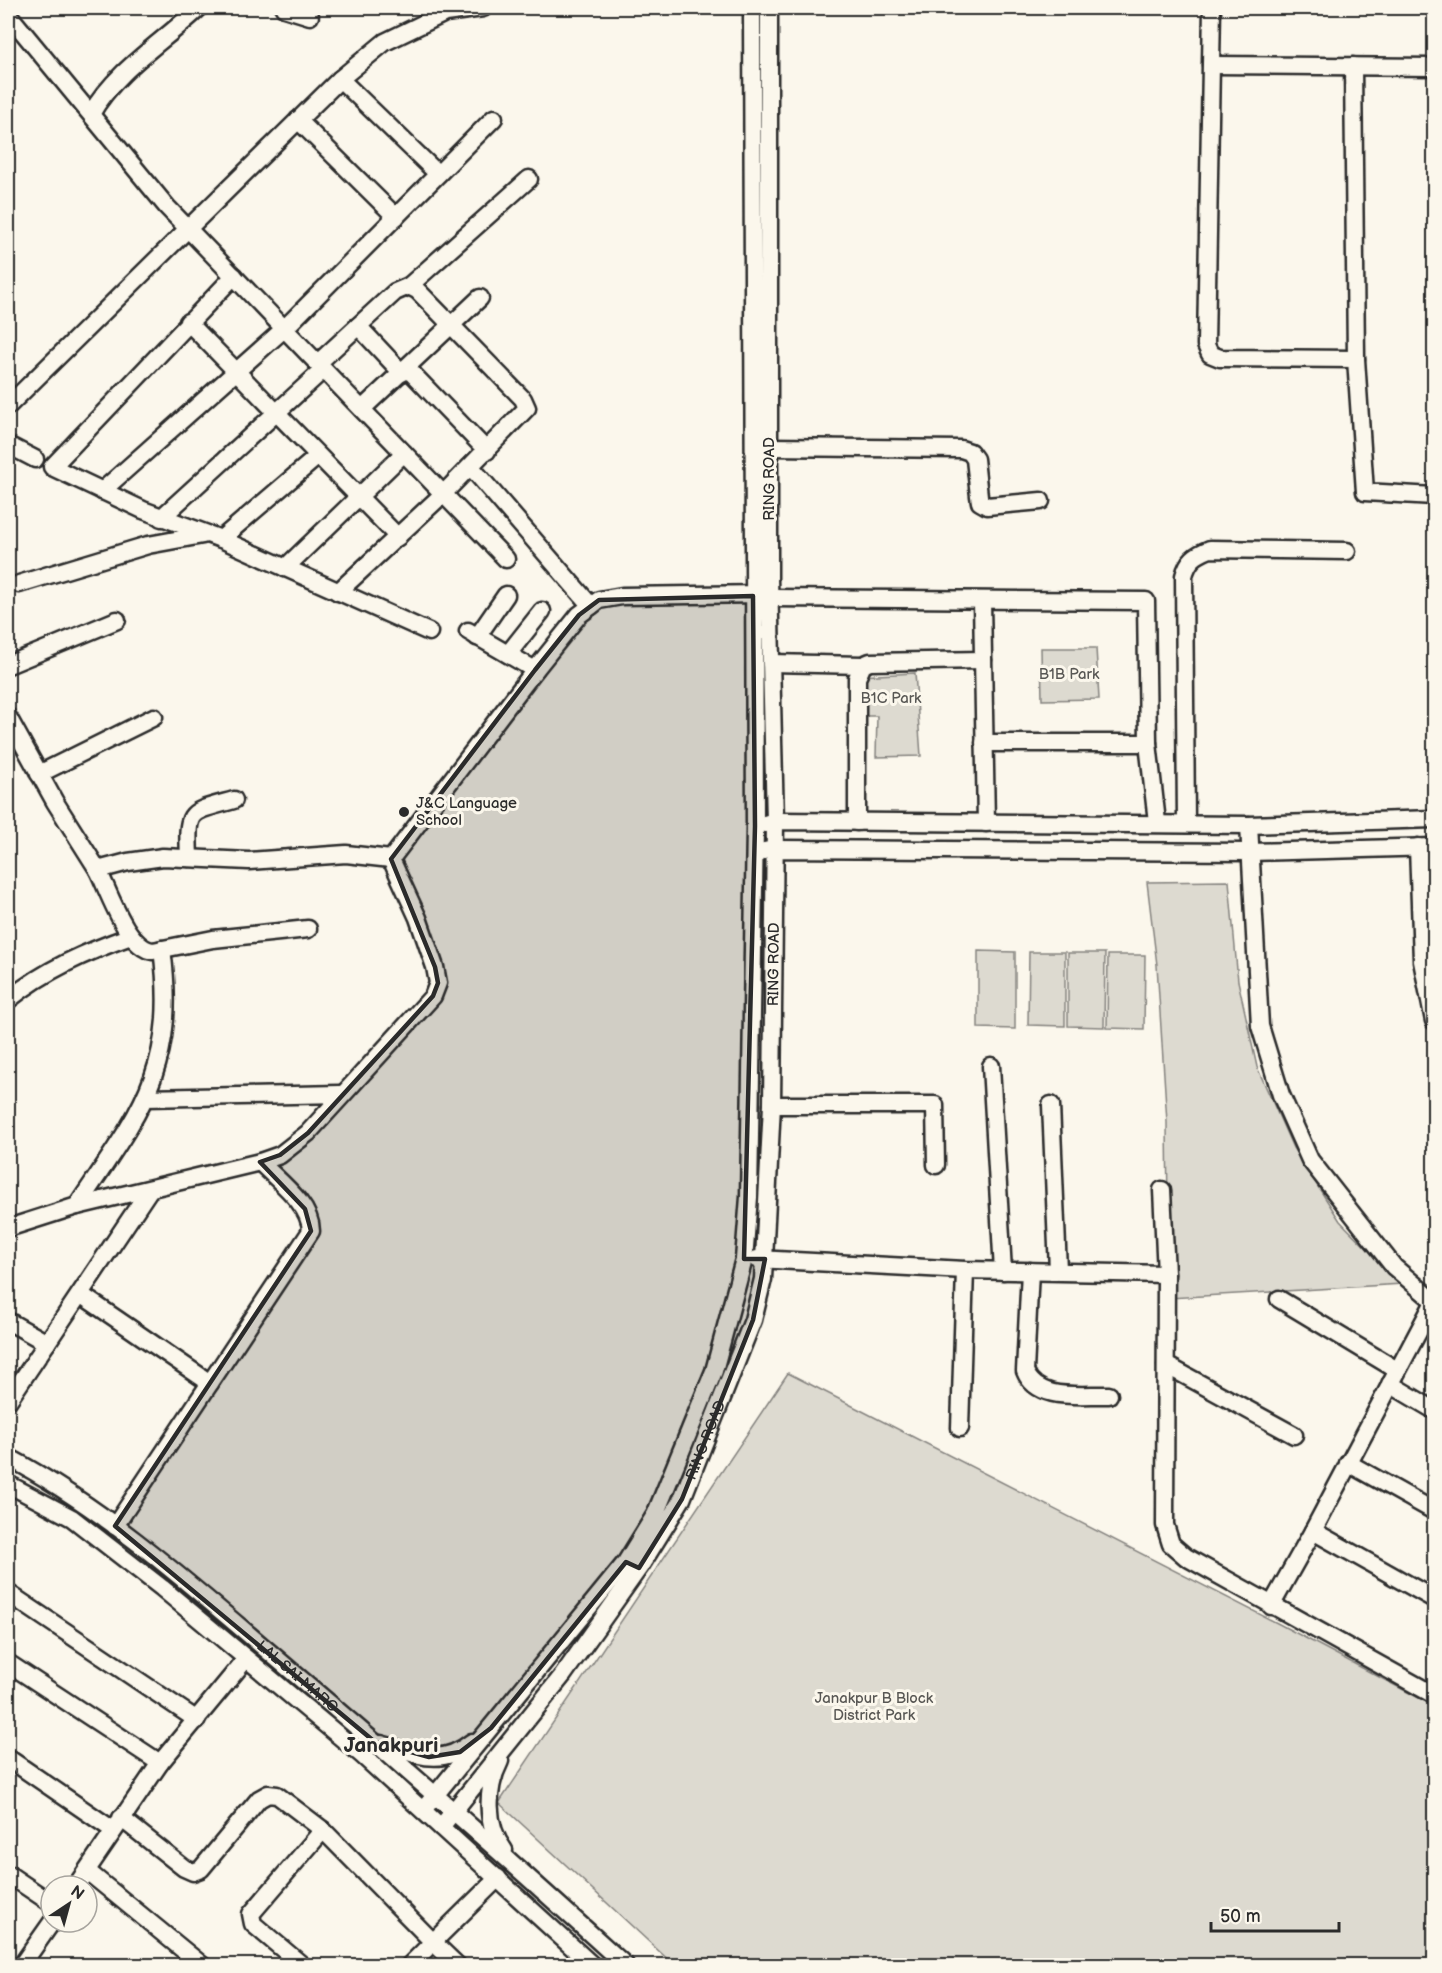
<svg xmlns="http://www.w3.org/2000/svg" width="1442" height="1973" viewBox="0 0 1442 1973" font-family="'Balsamiq Sans',sans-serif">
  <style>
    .green { fill: #dddad0; stroke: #84827e; stroke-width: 1.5 }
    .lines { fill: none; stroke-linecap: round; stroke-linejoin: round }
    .minor-casing { stroke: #2b2b2b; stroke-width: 21 }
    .minor { stroke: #fbf7ec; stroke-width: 16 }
    .marked { fill: #2b2b2b; fill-opacity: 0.2; stroke: #2b2b2b; stroke-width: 4.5; stroke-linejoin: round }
    .poi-dot { fill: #2b2b2b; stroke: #fbf7ec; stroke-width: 2 }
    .labels { text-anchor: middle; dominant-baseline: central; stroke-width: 6; stroke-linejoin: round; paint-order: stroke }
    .street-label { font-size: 15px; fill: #2b2b2b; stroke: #fbf7ec }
    .park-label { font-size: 15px; fill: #585754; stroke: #fbf7ec }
    .poi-label { font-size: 15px; fill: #2b2b2b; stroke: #fbf7ec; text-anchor: start }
    .district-label { font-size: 21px; font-weight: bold; fill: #2b2b2b; stroke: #fbf7ec }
  </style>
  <rect width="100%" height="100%" fill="#fbf7ec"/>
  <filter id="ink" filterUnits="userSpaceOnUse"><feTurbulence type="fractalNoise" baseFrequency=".0167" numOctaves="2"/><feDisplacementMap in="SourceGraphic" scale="12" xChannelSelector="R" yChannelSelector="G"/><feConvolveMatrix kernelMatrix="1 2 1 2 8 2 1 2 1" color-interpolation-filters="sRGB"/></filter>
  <g filter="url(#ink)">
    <path class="green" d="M1041,648h55l3,51 -57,1z
      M915,673l6,83 -45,1 1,-41h-17l-1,-40z
      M1229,881l9,100 19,86 36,81 47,73 62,63 -233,14 -2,-176 -10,-157 -10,-83z
      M978,951l37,1v77l-37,-1z
      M1029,952h36v74l-37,-1z
      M1068,953h37l-1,74 -36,-1z
      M1108,955h37l-1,74 -37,-1z
      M788,1373l491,251 155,82v259h-760l-175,-162z"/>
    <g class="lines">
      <g class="minor-casing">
        <g id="minor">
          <path d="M284,8l26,8"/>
          <path d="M1212,8l-6,337 4,9 10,4 136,1"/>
          <path d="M8,14l159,193 339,352"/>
          <path d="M1211,65l223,2"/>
          <path d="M1353,66l3,293 9,133 69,4"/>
          <path d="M340,79l98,95"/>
          <path d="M91,114c25,-44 72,-72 108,-106"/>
          <path d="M298,120l98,97"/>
          <path d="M234,276l-182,191 91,43 78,29 208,93"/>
          <path d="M409,286l120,-107"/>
          <path d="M188,322l210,215"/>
          <path d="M358,326l44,47"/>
          <path d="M318,363l77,-71 14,-6 8,4 106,109 4,9 -84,86 -105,98"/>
          <path d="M407,368l80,83"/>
          <path d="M8,406l332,-327 45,-37 60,-29 38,-5"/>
          <path d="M362,409l118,-111"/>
          <path d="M8,445l27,14"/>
          <path d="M769,447l192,2 9,3 5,7 4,37 1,6 7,4 54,-5"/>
          <path d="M471,467l120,139"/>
          <path d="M102,491l183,-163 209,-210"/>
          <path d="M161,518l162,-148"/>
          <path d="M221,539l97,-83"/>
          <path d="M285,568l119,-115"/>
          <path d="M19,584l129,-39 55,-10"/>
          <path d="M770,598l376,3 2,142"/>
          <path d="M982,601l4,222"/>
          <path d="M468,631l67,39"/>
          <path d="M477,637l29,-42"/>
          <path d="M508,654l34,-43"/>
          <path d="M771,663l92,2"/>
          <path d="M8,665l109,-45"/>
          <path d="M8,717l47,85 43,68 30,-8 35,-5 86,4 97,-7 45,5"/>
          <path d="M984,743h164l9,79"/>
          <path d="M39,774l115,-57"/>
          <path d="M857,822v-144l6,-13 7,-3 113,-2"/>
          <path d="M1186,822l-2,-246c4,-16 11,-21 26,-27l137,2"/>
          <path d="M765,824l10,-3 474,4 185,-6"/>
          <path d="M1249,825l11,201 21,69 29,65 84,107 40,34"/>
          <path d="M1418,847l4,114 12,60"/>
          <path d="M764,851l10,-2 476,3 184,-5"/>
          <path d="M189,858c-2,-49 -2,-45 45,-58"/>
          <path d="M391,859l144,-189 44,-55 20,-15 23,-4 141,-2"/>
          <path d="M98,870c11,22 29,78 55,81l60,-12 95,-10"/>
          <path d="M8,1000c37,-30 78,-48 123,-64"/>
          <path d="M991,1066l12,205"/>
          <path d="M146,1098l194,-4"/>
          <path d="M772,1105h163l1,60"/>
          <path d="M1051,1105l7,165"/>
          <path d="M1162,1190l4,84 -1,251 6,19 15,13 248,138"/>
          <path d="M77,1206c63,-94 101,-137 85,-257"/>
          <path d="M8,1228l69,-22 183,-44 20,-7 28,-22 125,-137 5,-13 -3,-16 -17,-49 -27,-59"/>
          <path d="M757,1259l208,11 201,4"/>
          <path d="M1030,1271l-5,100c12,31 55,23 84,24"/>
          <path d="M80,1294l130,89"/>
          <path d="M1279,1299l118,71"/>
          <path d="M1434,1302l-121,229 121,68"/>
          <path d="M8,1321l39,22"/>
          <path d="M1166,1365l128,70"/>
          <path d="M1390,1384l44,26"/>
          <path d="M8,1401l142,-212"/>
          <path d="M960,1428l5,-158"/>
          <path id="s1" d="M8,1457c101,54 187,132 274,206 117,99 231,200 344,303"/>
          <path d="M1348,1463l86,48"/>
          <path d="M8,1484l64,34 90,70 200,167 231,211"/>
          <path d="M115,1526l196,-295c0,-27 -34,-51 -51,-69"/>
          <path d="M8,1593l189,127"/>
          <path d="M1271,1606l42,-75"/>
          <path d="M8,1663l152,100"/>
          <path d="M381,1744c36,10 59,24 91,-2"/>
          <path d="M8,1758l105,72"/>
          <path d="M500,1761c-14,27 -15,64 4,89"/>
          <path d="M423,1810l203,-248 29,-47 59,-144 30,-112 5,-62 6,-371 -3,-818"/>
          <path d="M121,1818l63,50 9,4 8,-3 58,-70 9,-5 9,1 46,35 110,112 65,-64"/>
          <path id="s2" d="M441,1827l122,-152 78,-110 41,-66 71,-179 10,-41 9,-174 3,-284 -6,-243v-570"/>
          <path d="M87,1871l116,95"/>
          <path d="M8,1874l43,29"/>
          <path d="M76,1886l84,-123 86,-104"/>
          <path d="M21,1966l31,-44"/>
          <path d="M303,1966l-50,-42 -2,-10 72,-84"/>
          <path d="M409,1966l24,-24 25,24"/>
        </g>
      </g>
      <use href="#minor" class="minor"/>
    </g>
  </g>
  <path class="marked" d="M753,596l2,230 -11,433h21l-12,61 -71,179 -43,69 -13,-6 -135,166 -31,24 -31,5 -54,-15 -260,-216 196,-295 -6,-22 -45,-47 20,-7 28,-22 125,-137 5,-13 -3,-16 -44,-108 144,-189 44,-55 20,-15z"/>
  <circle class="poi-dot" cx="404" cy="812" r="6"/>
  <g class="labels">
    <g class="street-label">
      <text transform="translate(769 479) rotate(-90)">RING ROAD</text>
      <text stroke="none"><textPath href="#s2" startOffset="957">RING ROAD</textPath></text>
      <text stroke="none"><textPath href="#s2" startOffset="471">RING ROAD</textPath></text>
      <text stroke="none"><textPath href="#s1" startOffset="364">LAL SAI MARG</textPath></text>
    </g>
    <g class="park-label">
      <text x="1069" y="674">B1B Park</text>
      <text x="891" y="698">B1C Park</text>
      <text x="874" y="1698">Janakpur B Block<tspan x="874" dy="17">District Park</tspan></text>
    </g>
    <g class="poi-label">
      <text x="416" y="803">J&amp;C Language<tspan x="416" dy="17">School</tspan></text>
    </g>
    <g class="district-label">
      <text x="391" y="1745">Janakpuri</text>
    </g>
  </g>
  <rect width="1442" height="1973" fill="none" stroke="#fbf7ec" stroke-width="30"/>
  <rect x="15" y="15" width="1412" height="1943" fill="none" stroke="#2b2b2b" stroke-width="2" filter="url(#ink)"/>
  <g transform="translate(69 1904) rotate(36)"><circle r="28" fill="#fbf7ec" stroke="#a8a59f" stroke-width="1.5"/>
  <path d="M0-4.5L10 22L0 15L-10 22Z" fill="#2b2b2b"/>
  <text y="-9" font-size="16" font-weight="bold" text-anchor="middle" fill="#2b2b2b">N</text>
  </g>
  <path d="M1211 1922v9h128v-9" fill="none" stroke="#2b2b2b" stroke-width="3"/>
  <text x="1220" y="1922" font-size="18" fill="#2b2b2b" stroke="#fbf7ec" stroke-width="4.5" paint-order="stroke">50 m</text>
</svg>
